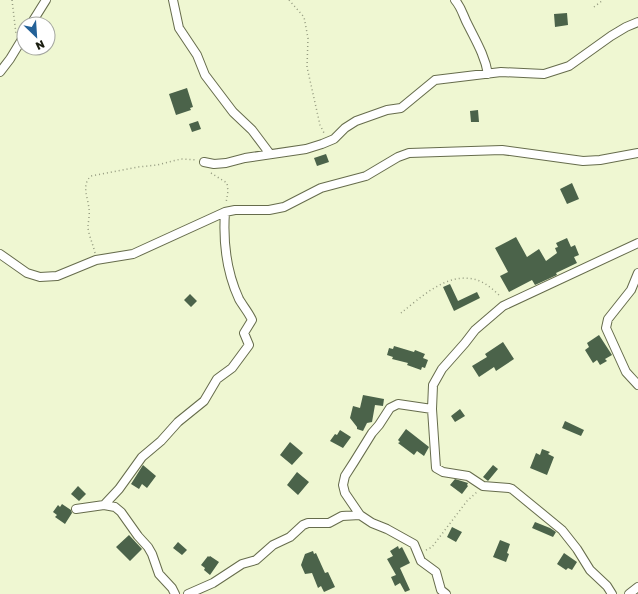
<svg xmlns="http://www.w3.org/2000/svg" width="638" height="594" viewBox="0 0 638 594" font-family="'Golos Text',sans-serif">
  <style>
    .building { fill: #4b634a }
    .lines { fill: none; stroke-linecap: round; stroke-linejoin: round }
    .minor-casing { stroke: #666c4c; stroke-width: 10 }
    .path { stroke: #959b80; stroke-width: 1.5; stroke-dasharray: 1 3; stroke-linecap: butt }
    .minor { stroke: #fff; stroke-width: 8 }
  </style>
  <rect width="100%" height="100%" fill="#eff7d2"/>
  <path class="building" d="M567,13l1,12 -13,2 -1,-13z
    M187,88l6,19 -3,1 1,2 -15,5 -7,-21z
    M478,110l1,12h-8l-1,-11z
    M198,121l3,8 -9,3 -3,-8z
    M326,154l3,8 -12,4 -3,-8z
    M572,183l7,16 -12,5 -7,-15z
    M516,237l11,20 12,-8 7,12 11,-8 -2,-5 3,-1 -2,-4 11,-5 4,9 4,-2 4,10 -5,2 3,6 -21,10 1,2 -22,10 -3,-5 -23,12 -9,-16 8,-4 -13,-24z
    M450,284l8,17 19,-9 3,6 -26,13 -11,-24z
    M190,294l7,7 -6,6 -7,-7z
    M599,335l13,20 -7,4 2,2 -7,4 -3,-5 -4,3 -8,-13 4,-3 -2,-4z
    M503,342l11,17 -18,12 -2,-4 -15,10 -7,-11 15,-9 -2,-3z
    M394,346l20,6 1,-2 10,4 -2,4 5,2 -3,8 -3,-1 -1,3 -14,-5 1,-2 -16,-4 1,-2 -6,-2 2,-7 4,1z
    M363,395l21,4 -1,7 -8,-1 -3,17 -5,1 -4,8 -6,-2v-2l-7,-9 3,-12 7,2z
    M460,409l5,7 -10,6 -4,-6z
    M565,421l19,9 -3,6 -19,-8z
    M406,429l23,18 -5,9 -7,-5 -3,4 -16,-12 2,-1 -2,-2z
    M340,430l11,7 -8,11 -13,-7 5,-7 2,1z
    M290,442l13,11 -11,12 -12,-10z
    M542,449l8,3 -2,2 6,3 -7,18 -17,-7 6,-15 4,2z
    M143,465l13,11 -9,12 -5,-4 -3,5 -8,-5z
    M493,465l5,4 -10,12 -5,-4z
    M297,472l12,10 -11,13 -11,-10z
    M455,479l13,4 -1,2 1,1 -6,8 -12,-9z
    M78,486l8,8 -7,7 -8,-7z
    M62,504l9,6 1,3 -7,11 -10,-7 2,-2 -4,-3 5,-7 2,2z
    M535,522l15,6 6,4 -3,5 -21,-9z
    M452,527l10,5 -6,10 -9,-5z
    M129,535l13,14 -12,12 -14,-14z
    M500,540l10,4 -3,9 2,1 -3,8 -13,-5z
    M178,542l9,8 -5,5 -9,-7z
    M398,546l1,3 3,-2 8,16 -10,5 10,22 -5,2 -5,-9 -5,3 -4,-9 5,-2 -9,-16 6,-3 -3,-5z
    M313,551l1,3 2,-1 9,20 3,-1 7,15 -11,5 -3,-6 -3,2 -6,-15 -7,1 -4,-9 4,-11z
    M564,553l13,9 -5,8 -4,-2 -2,2 -9,-6z
    M208,556l1,1 1,-1 9,6 -9,13 -6,-5 1,-2 -4,-3z"/>
  <g class="lines">
    <g class="minor-casing">
      <path id="minor" d="M173,0l6,28 18,27 8,20 28,37 19,18 18,24
        M455,0c7,8 8,16 13,25 8,16 17,31 20,49
        M31,24l15,-24
        M0,72l10,-13 14,-23
        M204,162l10,2 12,-1 19,-5 61,-9 16,-5 12,-5 11,-11 11,-7 31,-11 14,-2 34,-28 66,-8 43,2 25,-8 42,-30 15,-9 12,-5
        M0,254l27,19 13,4 17,-1 39,-16 37,-6 92,-42 10,-2h34l15,-3 37,-19 45,-12 32,-19 11,-4 93,-3 81,11 17,-1 38,-7
        M638,273l-7,17 -23,29 -2,9 20,44 12,13
        M432,409l-34,-5 -8,4 -11,17 -7,8 -18,29 -9,14 -2,9 2,8 15,22 12,8 15,6 27,15 7,17 15,11 5,18 5,4
        M104,505l15,-16 23,-32 19,-16 17,-19 26,-21 13,-22 15,-11 17,-23 -5,-12 8,-13c-3,-7 -9,-14 -13,-21 -12,-26 -16,-58 -14,-87
        M76,509l28,-4 11,2 6,5 17,24 10,11 4,7 7,20 13,14 3,6
        M188,594l25,-11 29,-19 14,-4 17,-15 17,-8 13,-12 5,-2h21l13,-7 18,-1
        M612,594l-5,-8 -17,-16 -13,-21 -15,-19 -50,-41 -3,-1 -26,-2 -15,-10 -25,-4 -7,-4 -4,-59 1,-24 9,-16 23,-26 10,-13 28,-24 135,-63
        M629,594l9,-7"/>
    </g>
    <path class="path" d="M12,0l4,34
      M289,0l15,17 4,21 -1,29 13,58 4,8
      M594,7l9,-7
      M211,173l16,10 1,8 -2,12
      M95,253c-2,-9 -6,-17 -7,-25 0,-6 2,-13 1,-19 -1,-12 -8,-24 2,-33l47,-9 19,-2 24,-6 16,1
      M401,313c19,-15 45,-40 72,-34 11,2 21,11 28,18
      M426,550l6,-3 35,-46 10,-9"/>
    <use href="#minor" class="minor"/>
  </g>
  <g transform="translate(36 36) rotate(155)"><circle r="19" fill="#ffffff" stroke="#a3a59f"/>
  <path d="M0-3L7 15L0 10L-7 15Z" fill="#236198"/>
  <text y="-6" font-size="11" font-weight="bold" text-anchor="middle" fill="#1a1d10">N</text>
  </g>
</svg>
